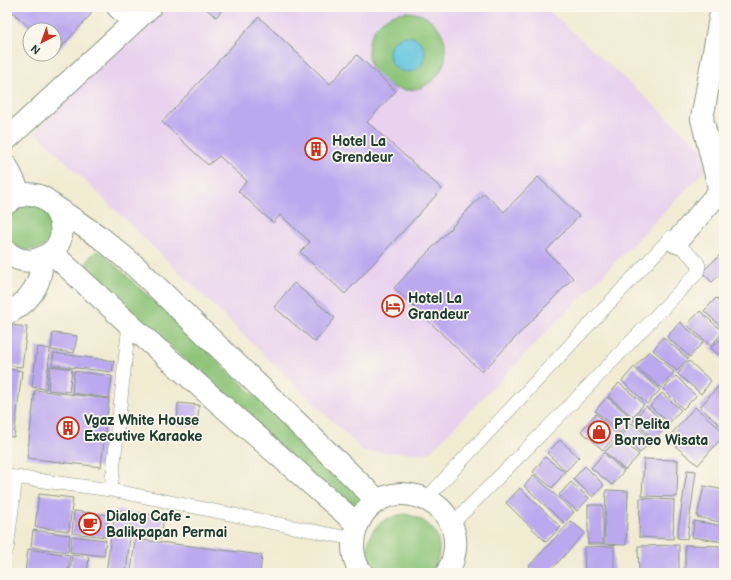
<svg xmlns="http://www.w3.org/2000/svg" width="731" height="580" viewBox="0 0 731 580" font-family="'Balsamiq Sans',sans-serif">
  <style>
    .built { fill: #e8d2ee }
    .green { fill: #8dc478; stroke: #568056 }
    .water { fill: #60c4de; stroke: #408089 }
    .building { fill: #bba8ef }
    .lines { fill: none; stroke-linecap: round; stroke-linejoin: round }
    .service-casing { stroke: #889483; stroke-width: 14 }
    .minor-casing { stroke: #889483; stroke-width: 24 }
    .service { stroke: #fff; stroke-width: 13 }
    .minor { stroke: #fff; stroke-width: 22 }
    .labels { text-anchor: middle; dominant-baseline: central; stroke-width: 3.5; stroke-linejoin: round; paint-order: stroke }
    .poi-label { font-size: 14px; font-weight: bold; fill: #1f3d34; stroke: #fbf7ec; text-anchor: start }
  </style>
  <rect width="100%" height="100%" fill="#fbf7ec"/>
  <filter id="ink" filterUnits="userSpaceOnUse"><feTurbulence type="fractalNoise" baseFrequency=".025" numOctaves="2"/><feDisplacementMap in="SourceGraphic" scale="8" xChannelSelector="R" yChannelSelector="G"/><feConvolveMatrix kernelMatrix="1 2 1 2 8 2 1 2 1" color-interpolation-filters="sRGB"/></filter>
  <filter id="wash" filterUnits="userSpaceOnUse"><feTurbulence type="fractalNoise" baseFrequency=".012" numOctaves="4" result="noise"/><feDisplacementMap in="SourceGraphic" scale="16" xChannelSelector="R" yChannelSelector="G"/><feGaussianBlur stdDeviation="0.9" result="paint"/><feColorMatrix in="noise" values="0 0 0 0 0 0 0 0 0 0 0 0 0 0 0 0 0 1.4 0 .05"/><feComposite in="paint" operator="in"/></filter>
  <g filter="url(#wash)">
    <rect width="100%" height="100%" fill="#f1ebd2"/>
    <path class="built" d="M154,7h391l170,153 -286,293 -65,-1 -329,-320z"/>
    <path class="green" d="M368 51a39 39 0 1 1 78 0a39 39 0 1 1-78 0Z
      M34,204l13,8 5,22c-2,4 -5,10 -9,13 -2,1 -6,2 -9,2 -28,8 -34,-34 -15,-43 4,-2 10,-1 15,-2z
      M96,251l6,2 255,238 6,8 -2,5 -6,5h-6l-259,-236 -4,-8 4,-8z
      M405,514c31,6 44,31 26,59h-55c-18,-29 -5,-55 29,-59z"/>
    <path class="water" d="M389 54a18 18 0 1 1 36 0a18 18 0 1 1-36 0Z"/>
    <g id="blocks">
      <path class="building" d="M7,7h79l6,6 -35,39 -3,-3v-19h-22z
        M204,7h21l-9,10z
        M259,17l71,67 27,-29 39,36 -29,31 75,67 -97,105 -45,-42 10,-10 -30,-27 -7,8 -35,-32 9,-10 -28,-25 -11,9 -46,-43z
        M538,177l41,39 -33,35 27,27 -91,94 -88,-84 90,-95 20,19z
        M724,251v20l-12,11 -10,-10z
        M294,283l41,35 -20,24 -41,-35z
        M716,298l8,8v23l-20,-18z
        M700,311l23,21 -12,14 -24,-21z
        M680,322l23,20 -13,15 -23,-20z
        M11,325l16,2 -5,40 -15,-2z
        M53,333l24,3 -3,17 -23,-3z
        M724,336v24l-13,-12z
        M663,337l25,22 -11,12 -24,-21z
        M37,347l13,2 -4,40 -14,-2z
        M649,351l25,21 -13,16 -25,-22z
        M54,353l60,8 -2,11 -60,-7z
        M689,361l22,20 -10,13 -23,-20z
        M50,366l22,3 -3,23 -21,-2z
        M634,367l26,23 -13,14 -25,-23z
        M7,369l15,2 -8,66 -7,-1z
        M74,371l38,5 -3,22 -37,-5z
        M676,376l20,20 -13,13 -20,-20z
        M724,380v49l-24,-22z
        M619,383l25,21 -11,13 -25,-21z
        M35,390l74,9 -8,68 -74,-9z
        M662,393l19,17 -12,13 -19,-17z
        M607,397l25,21 -12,15 -25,-22z
        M178,403l21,2 -2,22 -20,-2z
        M646,406l21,19 -13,15 -21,-20z
        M695,407l29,25v3l-26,30 -31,-26z
        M596,414l21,20 -14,16 -22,-19z
        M632,423l20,17 -12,13 -19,-18z
        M619,437l20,18 -14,15 -20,-18z
        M560,440l19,17 -13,14 -19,-18z
        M604,453l20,18 -12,14 -21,-17z
        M545,457l20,15 -13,16 -19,-16z
        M644,459l34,1 -1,37 -35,-1z
        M585,466l19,19 -11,12 -20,-18z
        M687,470l9,1 -9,68 -10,-1z
        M534,475l40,37 -10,11 -40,-37z
        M571,482l18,16 -12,13 -18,-16z
        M704,486l20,4v33l-27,-6z
        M520,488l41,39 -15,15 -40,-39z
        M606,490l22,1 -2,54 -22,-1z
        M39,494l34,4 -4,33 -34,-4z
        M640,498l34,2 -1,39 -34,-2z
        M588,505h15v39h-15z
        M115,510l49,6 -3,23 -49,-6z
        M74,511l34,4 -2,22 -34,-4z
        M571,521l14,12 -37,40h-11l-8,-7z
        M694,521l30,5v16l-32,-5z
        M33,530l37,5 -2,17 -37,-5z
        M111,535l19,3 -4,35h-20z
        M72,536l34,4 -2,16 -34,-4z
        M135,539l127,16 -2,18h-129z
        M679,545v28h-40l-1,-27z
        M685,545l39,1v27h-39z
        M614,546v27h-29l-1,-26z
        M28,549l42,6 -2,18h-43z
        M72,555l17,2 -2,16h-17z"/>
    </g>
  </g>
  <g filter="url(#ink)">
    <use href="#blocks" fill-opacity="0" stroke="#889483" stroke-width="1"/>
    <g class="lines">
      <g class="service-casing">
        <path id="service" d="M7,476l104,14 242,49
          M111,490l18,-166
          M426,499l245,-262 26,25 2,4 -2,7 -123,128 -123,124
          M7,549l9,-72"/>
      </g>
      <g class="minor-casing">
        <path id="minor" d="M118,7l16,15
          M7,139l143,-132
          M7,167l14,29
          M7,203c42,-35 83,44 28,57 -10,2 -20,-1 -28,-8
          M51,204l50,34 35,29 242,234
          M676,242l44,-51 -18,-72 20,-112
          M51,252l78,72 228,200
          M7,313c8,-3 13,-7 18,-12 13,-13 16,-25 17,-43
          M362,573c-9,-11 -11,-27 -7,-41 19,-67 116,-37 98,27 -1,5 -4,10 -6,14"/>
      </g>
      <use href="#service" class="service"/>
      <use href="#minor" class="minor"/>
    </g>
  </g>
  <defs>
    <g id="building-ring" transform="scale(1.15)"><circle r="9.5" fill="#fbf7ec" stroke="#c8321e" stroke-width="1.5"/><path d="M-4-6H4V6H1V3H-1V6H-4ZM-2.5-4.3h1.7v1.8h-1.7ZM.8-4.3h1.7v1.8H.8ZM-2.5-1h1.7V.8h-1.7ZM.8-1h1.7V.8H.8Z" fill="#c8321e"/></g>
    <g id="hotel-ring" transform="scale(1.15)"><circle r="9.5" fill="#fbf7ec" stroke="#c8321e" stroke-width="1.5"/><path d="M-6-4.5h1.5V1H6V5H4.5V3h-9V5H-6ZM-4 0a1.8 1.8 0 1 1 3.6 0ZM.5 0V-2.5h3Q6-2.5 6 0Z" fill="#c8321e"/></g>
    <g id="shop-ring" transform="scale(1.15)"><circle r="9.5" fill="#fbf7ec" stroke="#c8321e" stroke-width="1.5"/><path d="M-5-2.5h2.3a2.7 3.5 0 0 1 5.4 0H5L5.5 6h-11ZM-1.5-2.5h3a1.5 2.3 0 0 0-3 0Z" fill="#c8321e"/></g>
    <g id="cafe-ring" transform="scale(1.15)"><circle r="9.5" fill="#fbf7ec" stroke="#c8321e" stroke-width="1.5"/><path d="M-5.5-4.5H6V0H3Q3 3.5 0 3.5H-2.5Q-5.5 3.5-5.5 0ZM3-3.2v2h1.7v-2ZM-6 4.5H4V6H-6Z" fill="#c8321e"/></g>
  </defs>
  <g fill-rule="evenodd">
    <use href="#building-ring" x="316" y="149"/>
    <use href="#hotel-ring" x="393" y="306"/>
    <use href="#building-ring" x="68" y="428"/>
    <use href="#shop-ring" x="599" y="432"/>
    <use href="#cafe-ring" x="90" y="524"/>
  </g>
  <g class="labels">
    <g class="poi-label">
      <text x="332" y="141">Hotel La<tspan x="332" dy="16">Grendeur</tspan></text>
      <text x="408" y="298">Hotel La<tspan x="408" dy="16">Grandeur</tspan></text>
      <text x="84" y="420">Vgaz White House<tspan x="84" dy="16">Executive Karaoke</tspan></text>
      <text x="614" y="424">PT Pelita<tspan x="614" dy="16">Borneo Wisata</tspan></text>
      <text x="106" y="516">Dialog Cafe -<tspan x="106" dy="16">Balikpapan Permai</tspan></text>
    </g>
  </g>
  <rect width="731" height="580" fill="none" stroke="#fbf7ec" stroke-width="24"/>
  <g transform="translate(42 42) rotate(221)"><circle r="19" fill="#fbf7ec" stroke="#a3ada2"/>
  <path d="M0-3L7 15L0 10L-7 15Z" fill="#c8321e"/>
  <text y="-6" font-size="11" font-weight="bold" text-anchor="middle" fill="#1f3d34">N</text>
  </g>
</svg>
